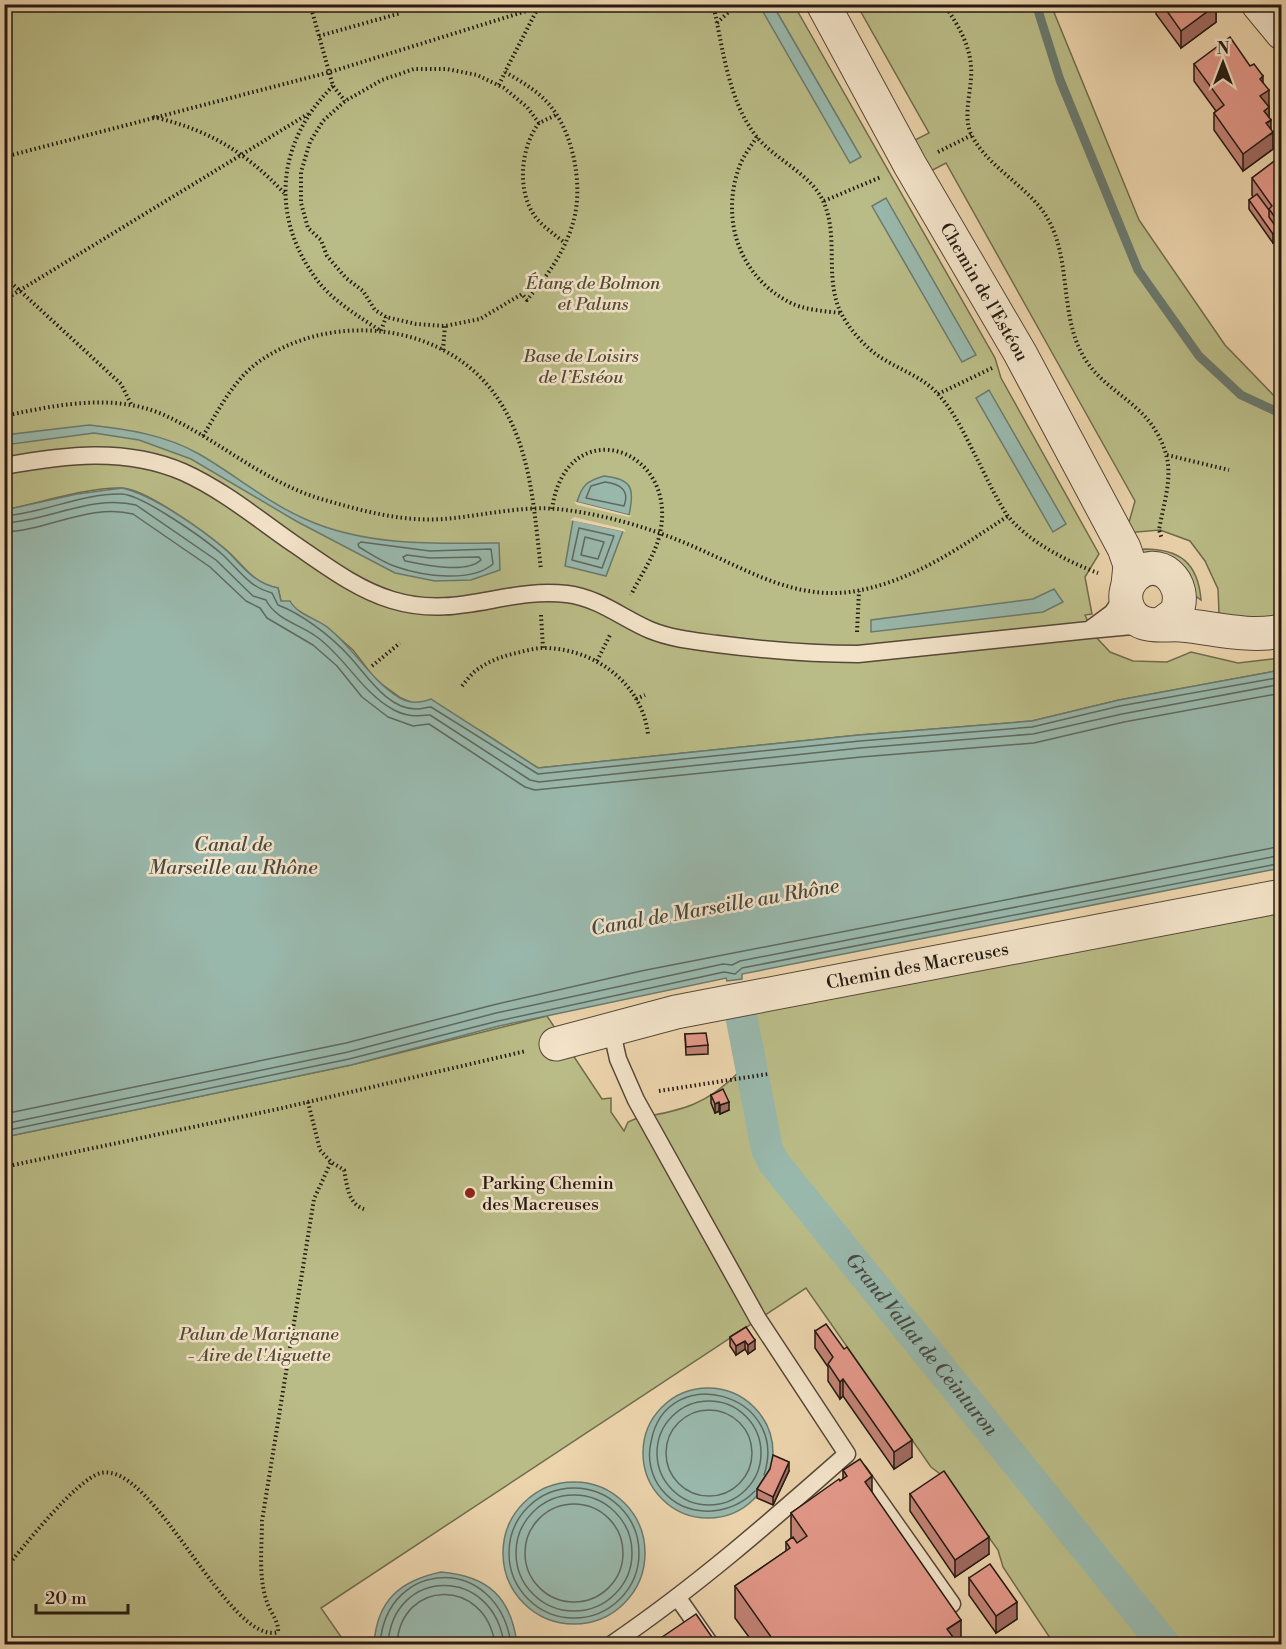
<svg xmlns="http://www.w3.org/2000/svg" width="1286" height="1649" viewBox="0 0 1286 1649" font-family="'Libre Bodoni',serif">
  <style>
    .green { fill: #babc87; stroke: #6f6b4c; stroke-width: 1.5 }
    .water { fill: #99b8ac; stroke: #6a796e; stroke-width: 1.5 }
    .pier { fill: #ecd4ac }
    .lines { fill: none; stroke-linecap: round; stroke-linejoin: round }
    .shore { stroke: #5e695f; stroke-width: 1.5 }
    .stream { stroke: #6a796e; stroke-width: 9 }
    .canal { stroke: #99b8ac; stroke-width: 32 }
    .service-casing { stroke: #564838; stroke-width: 19 }
    .minor-casing { stroke: #564838; stroke-width: 35 }
    .path { stroke: #241a12; stroke-width: 4; stroke-dasharray: 1.5 3; stroke-linecap: butt }
    .service { stroke: #f3e3c9; stroke-width: 16 }
    .minor { stroke: #f3e3c9; stroke-width: 33 }
    .wall { fill: #c38376; stroke: #241a12; stroke-width: 1.5 }
    .shaded-wall { fill: #9f6a60; stroke: #241a12; stroke-width: 1.5 }
    .building { fill: #e39889; stroke: #241a12; stroke-width: 1.5 }
    .poi-dot { fill: #8f2418; stroke: #f3e3c9; stroke-width: 2 }
    .labels { text-anchor: middle; dominant-baseline: central; stroke-width: 5; stroke-linejoin: round; paint-order: stroke }
    .park-label { font-size: 18px; font-style: italic; fill: #514b35; stroke: #f3e3c9 }
    .street-label { font-size: 18px; fill: #241a12; stroke: #f3e3c9 }
    .poi-label { font-size: 18px; fill: #241a12; stroke: #f3e3c9; text-anchor: start }
    .water-label { font-size: 20px; font-style: italic; fill: #474940; stroke: #f3e3c9 }
  </style>
  <rect width="100%" height="100%" fill="#ecd4ac"/>
  <filter id="stains"><feTurbulence type="fractalNoise" baseFrequency=".00333" numOctaves="4"/><feColorMatrix values="0 0 0 0 .2 0 0 0 0 .09 0 0 0 0 .02 0 0 0 .5 -.17"/></filter>
  <radialGradient id="worn" r=".72"><stop offset=".6" stop-color="#630" stop-opacity="0"/><stop offset="1" stop-color="#630" stop-opacity=".3"/></radialGradient>
  <path class="green" d="M5,5h789l201,353 6,20 98,176 -14,23 7,37 -7,1 10,21 15,16 23,9 34,1 24,-10 47,11 43,-5v12l-162,30 -87,21 -173,14 -321,33 -57,-37 -80,-33 -25,-18 -23,-30 -26,-23 -46,-26 -3,-13c-27,-5 -34,-24 -54,-40 -21,-16 -77,-59 -102,-60 -34,-1 -83,15 -117,22z
    M857,5h194l88,215 86,125 56,58v214l-43,3 -19,-7 -1,-24 -13,-28 -15,-20 -30,-11 -34,3 9,-32 -189,-338 -21,11 -16,-31 20,-10z
    M1144,549c36,0 54,14 57,51l-66,-47z
    M1281,913v731h-227l-51,-77 -5,-17 -50,-70 -17,-13 -125,-179 -485,320 25,36h-341l-1,-507 347,-72 196,-49 55,83 9,-1v14l13,19 4,-9 7,-3c46,-9 69,-12 104,-47l-12,-55z"/>
  <path class="water" d="M773,5l88,152 -11,6 -88,-153z
    M886,198l90,157 -14,7 -90,-156z
    M989,390l77,134 -13,8 -77,-134z
    M89,425c38,4 77,10 110,29 35,20 69,49 106,65 59,27 130,25 194,24l1,27 -29,10 -36,1 -40,-8 -99,-52 -105,-62 -52,-19 -45,-7 -89,12v-10z
    M604,476c28,3 31,12 25,39l-52,-13c5,-17 10,-21 27,-26z
    M122,488c31,7 80,41 104,62 18,17 27,33 52,38l3,13h9c8,14 25,17 37,26 27,21 44,54 73,71 11,6 20,5 31,1l107,69 321,-33 173,-14 87,-21 162,-30v198l-539,106v5l-15,2 -1,-3 -227,48 -148,39 -346,72v-627l72,-16z
    M573,520l50,11 -17,45 -41,-10z
    M1054,589l9,13 -20,10 -172,20v-12l162,-21z
    M643 1453a65 65 0 1 1 130 0a65 65 0 1 1-130 0Z
    M503 1553a71 71 0 1 1 142 0a71 71 0 1 1-142 0Z
    M441,1572c47,4 70,25 76,72h-143c3,-43 25,-63 67,-72z"/>
  <path class="pier" d="M574,502h3l55,14 -3,1 -52,-12z
    M574,517l50,12 2,3 -56,-12z"/>
  <g class="lines">
    <path class="shore" d="M605,482c15,2 25,8 19,24l-38,-8 5,-12z
      M4,516c40,-3 78,-23 118,-22 21,1 84,46 101,61 17,16 26,32 49,38l6,12c24,9 53,31 71,51 17,18 39,55 69,53 4,0 9,-2 13,-2l107,67 322,-33 172,-14 88,-21 162,-29
      M4,523c44,-2 89,-29 132,-18l80,55 37,36 13,4c9,19 35,25 51,37 29,21 45,56 77,73 13,7 23,6 36,5l100,65 9,2 321,-34 173,-14 89,-20 160,-30
      M579,528l35,8 -12,32 -30,-8z
      M4,532c42,-1 87,-29 129,-18l77,53 36,34 14,7 7,10 46,27 24,21 25,31 26,20 25,9 16,-2 96,63 10,3 326,-33 173,-14 90,-21 158,-29
      M585,537l19,5 -6,17 -17,-4z
      M361,542l69,9 61,-2 2,15c-22,19 -70,12 -96,3 -13,-4 -26,-13 -38,-20l-1,-3z
      M407,555l23,3 49,-1 2,3c-15,14 -57,5 -76,1l-2,-4z
      M4,1114l342,-71 147,-38 148,-34 641,-125
      M4,1124l344,-72 148,-39 227,-49 9,1 8,-4 542,-106
      M4,1131l345,-72 149,-38 226,-49 11,2 7,-6 540,-105
      M657 1453a52 52 0 1 1 104 0a52 52 0 1 1-104 0Z
      M666 1453a43 43 0 1 1 86 0a43 43 0 1 1-86 0Z
      M509 1553a65 65 0 1 1 130 0a65 65 0 1 1-130 0Z
      M755,1491c-25,26 -69,28 -93,-1 -11,-13 -15,-32 -11,-48 15,-83 140,-49 113,33
      M516 1553a58 58 0 1 1 116 0a58 58 0 1 1-116 0Z
      M525 1553a49 49 0 1 1 98 0a49 49 0 1 1-98 0Z
      M380,1644c7,-87 118,-90 131,0
      M388,1644c5,-77 105,-79 116,0
      M397,1644c4,-65 88,-67 98,0"/>
    <path class="stream" d="M1036,4l24,76 78,190 61,86 42,39 41,19"/>
    <path class="canal" id="s1" d="M741,1015l26,134 7,14 390,481"/>
    <g class="service-casing">
      <path id="service" d="M4,466c60,-11 121,-19 179,6 40,18 75,47 111,72 31,21 62,45 98,56 66,20 112,-13 175,-6 32,4 55,24 83,36 22,9 45,11 67,14 47,6 93,10 141,10l231,-24
        M1125,594l-13,19 -23,17 54,-5
        M611,1028l7,31 18,41 122,219 89,135c-76,67 -151,133 -235,190
        M859,1472l93,132
        M678,1598l32,46"/>
    </g>
    <g class="minor-casing">
      <g id="minor">
        <path id="s2" d="M823,4l87,161 110,188 104,195 6,17 -2,20"/>
        <path d="M1258,4l24,29"/>
        <path d="M1161,624l15,-11c14,-30 -19,-61 -43,-35 -13,14 -8,39 11,45 11,4 25,1 37,2 34,3 66,13 101,6"/>
        <path id="s3" d="M556,1044l120,-32 606,-116"/>
      </g>
    </g>
    <path class="path" d="M310,4l23,82 12,15
      M540,4l-35,68c17,10 35,20 47,36 23,30 32,83 20,118 -9,29 -26,51 -45,74l-5,-6 -42,25 -35,7 -29,-2 -30,-7 -11,-7 -12,-19 -17,-13 -19,-22 -6,-16 -13,-12 -7,-25v-31l9,-30 13,-21 22,-20 37,-21 32,-11h33l30,6 27,13 23,19 12,16 17,-8
      M713,4c10,44 15,96 43,132 19,24 56,38 68,67 15,35 0,75 17,110 8,16 25,35 39,44 20,13 41,19 57,36 16,17 26,38 36,58 11,21 21,44 34,64 20,26 61,47 91,58
      M944,4c13,20 25,38 27,62 2,22 -9,48 0,68 15,31 51,49 71,76 33,44 14,107 45,152 24,35 64,42 79,92 7,24 -3,52 -7,76l3,9
      M717,23l20,-19
      M319,36l82,-23
      M499,85l6,-13
      M333,86c-56,55 -64,130 -16,194 16,21 41,36 64,51l5,-14
      M153,117c54,12 93,35 131,76
      M539,123c-19,25 -23,70 -2,96 8,9 18,16 28,24
      M757,137c-6,9 -13,18 -17,28 -20,52 -2,109 47,136 15,9 37,10 54,12
      M938,152l34,-17
      M4,157l326,-85 219,-68
      M824,201l57,-24
      M4,276l117,108 11,22
      M4,300l304,-186
      M443,350l2,-24
      M938,394l54,-26
      M4,416c52,-11 108,-23 158,-2 54,24 99,66 156,84 41,12 82,24 125,21 40,-3 83,-15 123,-9 45,6 91,20 133,39 52,23 102,54 162,41 55,-11 101,-44 147,-74
      M203,436c15,-25 30,-55 54,-73 74,-54 193,-41 243,39 32,50 34,110 41,167
      M1167,455l62,15
      M552,509c14,-99 127,-62 108,24 -4,21 -20,43 -29,62
      M541,615l2,33
      M857,632l2,-41
      M597,661l13,-26
      M372,666l28,-23
      M462,686c5,-6 10,-13 16,-17 11,-8 25,-13 38,-16 9,-2 19,-5 27,-5 51,0 99,35 105,86
      M636,699l9,-4
      M659,1091l109,-17
      M308,1102l12,48 11,12 13,8c3,15 4,34 20,39
      M4,1167l274,-58 248,-58
      M4,1570c18,-21 72,-91 97,-97 53,-12 128,174 177,159 1,-11 -8,-20 -11,-30 -9,-25 -5,-55 -5,-81l52,-322 17,-37"/>
    <use href="#service" class="service"/>
    <use href="#minor" class="minor"/>
  </g>
  <path class="wall" d="M1156,4h60v18l-35,26 -25,-34z
    M1194,64l69,19 6,24v11l4,31 -30,22 -29,-41v-17l2,-2 -22,-30z
    M1281,156v82l-8,5 -24,-34v-9l4,-3 -1,-2v-17z
    M685,1034l23,11v9l-22,1z
    M711,1095l18,15 -9,4 -1,-3 -4,2 -4,-10z
    M746,1327l9,22 -7,5 -3,-5 -9,6 -6,-9v-9z
    M815,1331l97,126 -18,12 -51,-73 -3,3 -12,-18v-14l-13,-19z
    M770,1469l19,2 -16,34 -16,-7v-9z
    M843,1470l29,22 89,152h-207l-19,-26v-32l51,-35v-9l5,-4v-25l52,-34z
    M910,1494l79,60 -34,23 -45,-66z
    M969,1578l48,41 -21,14 -27,-38z"/>
  <path class="shaded-wall" d="M1216,5v17l-35,26v-17z
    M1263,76v17l6,-3v17l-9,6v-34z
    M1269,107v15l2,-2v14l2,-2v17l-30,22v-17l21,-43z
    M1281,221v17l-2,2v-17z
    M1279,231v9l-6,3v-9z
    M719,1102v9l-4,2v-9z
    M729,1102v8l-9,4v-9z
    M755,1340v9l-7,5v-9z
    M745,1341v8l-9,6v-9z
    M843,1379v17l-3,3v-17z
    M912,1440v17l-18,12v-17z
    M789,1462v9l-16,34v-8z
    M872,1476v33l-7,-27z
    M989,1537v17l-34,23v-17z
    M1017,1602v17l-21,14v-17z
    M961,1620v24h-14v-15z
    M902,1639v5h-7z"/>
  <path class="building" d="M1162,4h54v1l-35,26z
    M1230,37l20,29 4,-2 9,12 -3,3 9,11 -9,6 9,11 -5,4 7,9 -5,3 7,9 -30,22 -29,-41 10,-8 -30,-41z
    M1281,156v65l-2,2 -10,-14 3,-3 -20,-28z
    M1257,194l12,16v7l10,14 -6,3 -24,-34z
    M706,1033l2,12 -22,2 -1,-13z
    M723,1089l6,13 -9,3 -1,-3 -4,2 -4,-9z
    M826,1324l18,25 3,-2 65,93 -18,12 -51,-73 -3,3 -12,-18 5,-7 -18,-26z
    M746,1327l9,13 -7,5 -3,-4 -9,5 -6,-9z
    M773,1455l16,7 -16,35 -16,-8 13,-20z
    M860,1459l12,17 -7,6 96,138 -14,9 11,15h-52l-4,-5 -7,5h-119l-41,-58 55,-38 -4,-6 7,-5 4,6 10,-7 -16,-23 48,-34 1,2 7,-5 -4,-6z
    M944,1471l45,66 -34,23 -45,-66z
    M990,1564l27,38 -21,14 -27,-38z
    M696,1614l20,29 -2,1h-62z"/>
  <circle class="poi-dot" cx="470" cy="1193" r="6"/>
  <g class="labels">
    <g class="park-label">
      <text x="593" y="283">Étang de Bolmon<tspan x="593" dy="21">et Paluns</tspan></text>
      <text x="581" y="356">Base de Loisirs<tspan x="581" dy="21">de l’Estéou</tspan></text>
      <text x="259" y="1334">Palun de Marignane<tspan x="259" dy="21">- Aire de l'Aiguette</tspan></text>
    </g>
    <g class="street-label">
      <text stroke="none"><textPath href="#s2" startOffset="330">Chemin de l'Estéou</textPath></text>
      <text stroke="none"><textPath href="#s3" startOffset="370">Chemin des Macreuses</textPath></text>
    </g>
    <g class="poi-label">
      <text x="482" y="1183">Parking Chemin<tspan x="482" dy="21">des Macreuses</tspan></text>
    </g>
    <g class="water-label">
      <text x="233" y="845">Canal de<tspan x="233" dy="23">Marseille au Rhône</tspan></text>
      <text transform="translate(715 908) rotate(-10)">Canal de Marseille au Rhône</text>
      <text stroke="none"><textPath href="#s1" startOffset="386">Grand Vallat de Ceinturon</textPath></text>
    </g>
  </g>
  <rect width="1286" height="1649" fill="none" stroke="#ecd4ac" stroke-width="24"/>
  <rect x="6" y="6" width="1274" height="1637" fill="none" stroke="#241a12" stroke-width="3"/>
  <rect x="12" y="12" width="1262" height="1625" fill="none" stroke="#241a12" stroke-width="1.5"/>
  <g transform="translate(1223 63)" stroke="#f3e3c9" stroke-width="4.5" paint-order="stroke">
  <path d="M0-4.5L10 22L0 15L-10 22Z" fill="#241a12"/>
  <text y="-9" font-size="16" font-weight="bold" text-anchor="middle" fill="#241a12">N</text>
  </g>
  <path d="M36 1604v9h92v-9" fill="none" stroke="#241a12" stroke-width="3"/>
  <text x="45" y="1604" font-size="18" fill="#241a12" stroke="#f3e3c9" stroke-width="4.5" paint-order="stroke">20 m</text>
  <rect width="100%" height="100%" filter="url(#stains)"/>
  <rect width="100%" height="100%" fill="url(#worn)"/>
</svg>
